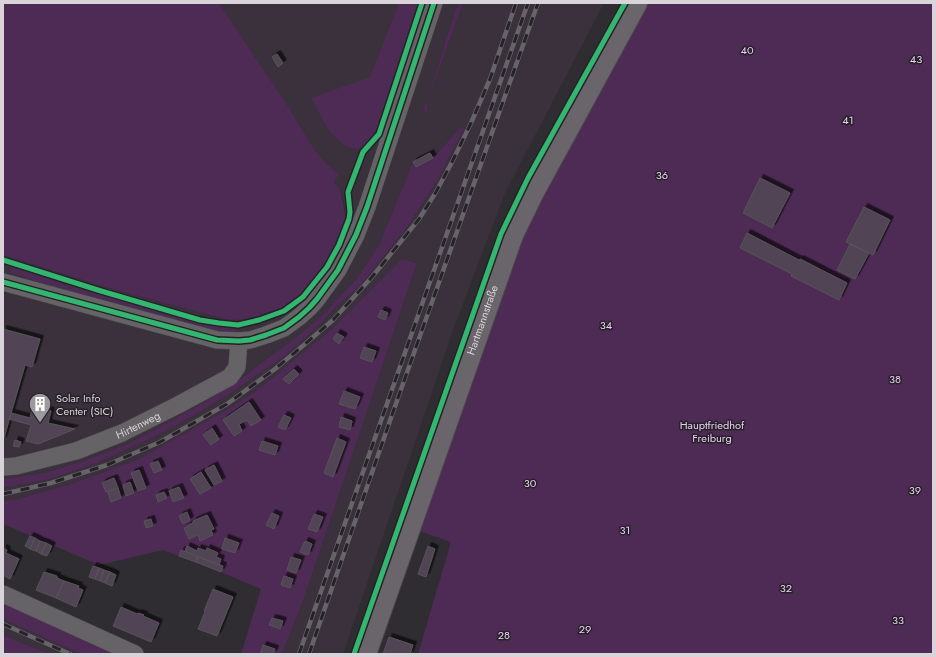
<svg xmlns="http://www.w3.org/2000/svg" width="936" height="657" viewBox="0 0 936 657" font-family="Jost,sans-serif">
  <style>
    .built { fill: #3a313c; fill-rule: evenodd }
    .green { fill: #4d2b55 }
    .building { fill: #514554; stroke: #565357; filter: url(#shadow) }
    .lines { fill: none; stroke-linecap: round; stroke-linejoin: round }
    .street-casing { stroke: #4b484c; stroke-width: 18 }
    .secondary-casing { stroke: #4b484c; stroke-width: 24 }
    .street { stroke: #656365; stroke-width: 17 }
    .secondary { stroke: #6a656b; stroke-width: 22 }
    .rail-casing { stroke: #666468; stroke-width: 4.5 }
    .rail { stroke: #272229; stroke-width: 3; stroke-dasharray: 9; stroke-linecap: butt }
    .cycleway-casing { stroke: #272229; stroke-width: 8 }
    .cycleway { stroke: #33b770; stroke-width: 5 }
    .labels { text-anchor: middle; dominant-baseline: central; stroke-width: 3; stroke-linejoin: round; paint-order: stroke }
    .park-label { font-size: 11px; fill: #ebcdf4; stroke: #272229 }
    .street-label { font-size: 11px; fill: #d8d4d9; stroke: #272229 }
    .poi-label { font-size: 11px; fill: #d8d4d9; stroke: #272229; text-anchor: start }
  </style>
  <defs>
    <filter id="shadow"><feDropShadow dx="3.5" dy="-3.5" stdDeviation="0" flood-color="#0009"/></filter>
  </defs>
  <rect width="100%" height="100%" fill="#302d32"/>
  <path class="built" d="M219,3h241l-2,5h-2l-28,90 -5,11 4,6v-12l36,-100h141l-99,190 -52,137 -110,324h-61l21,-53 114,-338 -15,-4 -70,70 -48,40 -24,19 -30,20 -34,20 -57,31 -62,23 -60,17 -14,2v-13l47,-9 47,-16 59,-27 37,-20 33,-20 59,-40 29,-26 22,-23 23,-20 47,-58 30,-46 25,-57 -28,32 -17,9 -3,-4 -34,82 -22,33 -36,39 -35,28 -21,15 -28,22 -41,25 -46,25 -25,13 -42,16 -39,12 -41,6v-224l99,31 121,33 33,-2 13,-2 18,-9 12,-9 18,-22 16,-24 13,-32 -2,-16 -5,-16 -5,-5 4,-7 -14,-14 -10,-12 -26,-43zM13,266l49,18 154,41 19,2v7l-224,-65z
    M3,619l78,35h-32l-46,-19z"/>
  <path class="green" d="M3,3h216l69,103 26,43 10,12 15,14 -5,7 5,5 2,7 5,25 -13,32 -16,24 -18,22 -12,9 -18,9 -29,5 -16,-1 -122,-33 -99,-31z
    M399,3h19l-41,127c-3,5 -6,11 -10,15 -5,4 -10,5 -15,3 -21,-6 -31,-32 -41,-50l59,-21z
    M460,3h3l-36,100v13l-4,-7 5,-11 28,-90h2z
    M644,3h289v651h-515l33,-112 -38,-13 104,-291z
    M461,126l3,2 -28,55 -30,46 -47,58 -23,20 -22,23 -29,26 -59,40 -33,20 -37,20 -59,27 -47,16 -47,9v-9l41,-6 39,-12 42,-16 25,-13 46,-25 41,-25 28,-22 21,-15 35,-28 36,-39 22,-33 34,-83 3,5 17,-9z
    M402,259l15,4 -114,338 -21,53h-41l20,-65 -40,-17 -58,-22 -64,15 -96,-41v-23l14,-2 60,-17 62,-23 91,-51 30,-20 72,-59z
    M13,266l49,18 154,41 19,2 2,3 -2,4 -17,-1 -160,-44 -47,-16 -1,-4z
    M3,602l118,52h-40l-78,-35z
    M3,635l46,19h-46z"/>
  <path class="building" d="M277,54l6,9 -5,4 -6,-10z
    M430,153l3,5 -17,9 -3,-5z
    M760,178l30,15 -18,35 -29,-15z
    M864,207l26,13 -17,35 -27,-13z
    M747,233l52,27 1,-1 47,24 -8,17 -48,-24 1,-2 -52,-26z
    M850,244l19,9 -14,26 -18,-9z
    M381,310l7,3 -3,7 -7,-3z
    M3,329l37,10 -8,28 -7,-2 -22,76z
    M337,333l7,4 -5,7 -6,-5z
    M364,347l12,4 -4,11 -12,-4z
    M294,369l5,5 -10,10 -6,-5z
    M344,391l16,6 -5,12 -16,-5z
    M249,402l12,18 -10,6 -4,-6 -8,4 3,7 -8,5 -11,-16z
    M33,406l18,5 -3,12 27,6 -37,15 -12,-3 5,-16 -22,-6 2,-6 19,5z
    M284,415l7,3 -6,12 -7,-3z
    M341,417l11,4 -2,9 -11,-3z
    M212,428l7,11 -8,6 -8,-10z
    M337,438l9,4 -13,35 -9,-4z
    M15,440l6,2 -2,5 -6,-1z
    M262,441l16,5 -3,9 -16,-5z
    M158,461l4,9 -8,3 -4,-9z
    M214,465l8,16 -8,4 -9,-15z
    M139,470l7,18 -8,3 -7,-18z
    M201,472l10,16 -11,6 -10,-15z
    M114,478l4,10 -12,4 -4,-9z
    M130,482l4,11 -8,3 -3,-11z
    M179,487l5,11 -11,4 -4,-11z
    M118,488l3,10 -10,4 -3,-10z
    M164,492l3,6 -9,4 -2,-7z
    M187,512l3,8 -7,4 -4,-8z
    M272,513l7,3 -5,13 -8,-4z
    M314,514l9,3 -6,15 -9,-3z
    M207,515l7,14 -3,1 2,5 -13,6 -2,-6 -9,4 -5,-11 4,-2v-1l5,-2v-2z
    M151,519l2,7 -7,2 -2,-7z
    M30,536l5,2 -5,11 -5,-3z
    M35,538l5,3 -4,10 -6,-2z
    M225,538l14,5 -4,10 -13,-4z
    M40,541l6,2 -5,11 -5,-3z
    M305,541l7,3 -4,11 -8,-3z
    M46,543l6,3 -5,10 -6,-2z
    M187,546l10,5 1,-3 8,3 1,-3 11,5 -2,4 5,2 -2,6 -34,-14z
    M428,546l7,3 -9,28 -8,-3z
    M3,548l4,2 -1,3 13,6 -9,20 -7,-4z
    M181,550l17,7 -2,5 -17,-6z
    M198,557l25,9 -2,6 -25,-10z
    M291,557l10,3 -5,13 -9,-3z
    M93,566l6,2 -4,11 -6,-2z
    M99,568l5,2 -4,11 -5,-2z
    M104,570l6,2 -5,11 -5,-2z
    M44,572l13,4v2l7,3 -8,17 -20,-8z
    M110,572l6,3 -4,11 -7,-3z
    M284,576l9,3 -3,9 -9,-3z
    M64,581l15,5 -1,2 5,2 -7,17 -20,-9z
    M213,589l20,8 -16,39 -19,-7 7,-17 -1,-1z
    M121,607l16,7 1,-1 6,2 -1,1 16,7 -8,19 -38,-16z
    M272,618l11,3 -3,8 -11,-4z
    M389,637l24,8 -3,9h-27z
    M263,645l12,4 -2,5h-13z"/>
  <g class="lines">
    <g class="street-casing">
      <g id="street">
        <path d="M3,282l214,58 22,1 11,-1 16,-5 18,-7 15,-11 10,-9 8,-9 21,-29 18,-35 11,-28 67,-204"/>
        <path id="s1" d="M3,467l13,-1 60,-15 46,-18 56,-28 52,-28 7,-10 2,-26"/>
        <path d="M3,594l132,60"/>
      </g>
    </g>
    <g class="secondary-casing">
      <g id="secondary">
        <path id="s2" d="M365,654l147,-419 21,-43 103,-189"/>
      </g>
    </g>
    <use href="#street" class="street"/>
    <use href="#secondary" class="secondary"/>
    <g class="rail-casing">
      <path id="rail" d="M3,494l48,-11 56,-18 53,-23 67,-38 48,-35 30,-25 28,-24 39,-43 47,-58 17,-27 16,-30 19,-39 19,-44 26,-76
        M3,624l67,30
        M299,654l229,-651
        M309,654l84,-242 145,-409"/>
    </g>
    <use href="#rail" class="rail"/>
    <g class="cycleway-casing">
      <path id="cycleway" d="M3,260l98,31 99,29 19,3 19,2 21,-5 25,-9 19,-14 24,-30 12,-22 10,-26 1,-7 -2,-20 15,-40 16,-18 43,-131
        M3,282l214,58 22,1 11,-1 16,-5 18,-7 15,-11 10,-9 8,-9 21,-29 18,-35 11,-28 67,-204
        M354,654l147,-420 27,-56 97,-175"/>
    </g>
    <use href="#cycleway" class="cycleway"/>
  </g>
  <defs>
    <g id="building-pin" transform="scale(1.15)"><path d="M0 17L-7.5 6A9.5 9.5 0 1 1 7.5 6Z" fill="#9d9a9f" stroke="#272229"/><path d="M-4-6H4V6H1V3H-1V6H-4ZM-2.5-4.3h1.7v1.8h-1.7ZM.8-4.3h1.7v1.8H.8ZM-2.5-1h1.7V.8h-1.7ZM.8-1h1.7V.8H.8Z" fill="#fff"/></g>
  </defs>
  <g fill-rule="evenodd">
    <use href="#building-pin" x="40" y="404"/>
  </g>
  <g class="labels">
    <g class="park-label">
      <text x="747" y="50">40</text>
      <text x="916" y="59">43</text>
      <text x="848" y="120">41</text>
      <text x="662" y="175">36</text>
      <text x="606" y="325">34</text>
      <text x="895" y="379">38</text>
      <text x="712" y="425">Hauptfriedhof<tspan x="712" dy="13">Freiburg</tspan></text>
      <text x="530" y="483">30</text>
      <text x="915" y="490">39</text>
      <text x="625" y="530">31</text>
      <text x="786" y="588">32</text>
      <text x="898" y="620">33</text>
      <text x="585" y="629">29</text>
      <text x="504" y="635">28</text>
    </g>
    <g class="street-label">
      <text stroke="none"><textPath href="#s2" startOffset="354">Hartmannstraße</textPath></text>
      <text stroke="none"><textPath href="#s1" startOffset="142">Hirtenweg</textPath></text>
    </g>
    <g class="poi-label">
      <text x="56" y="398">Solar Info<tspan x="56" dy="13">Center (SIC)</tspan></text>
    </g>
  </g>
  <rect width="936" height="657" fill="none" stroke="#d8d4d9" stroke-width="8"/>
</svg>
